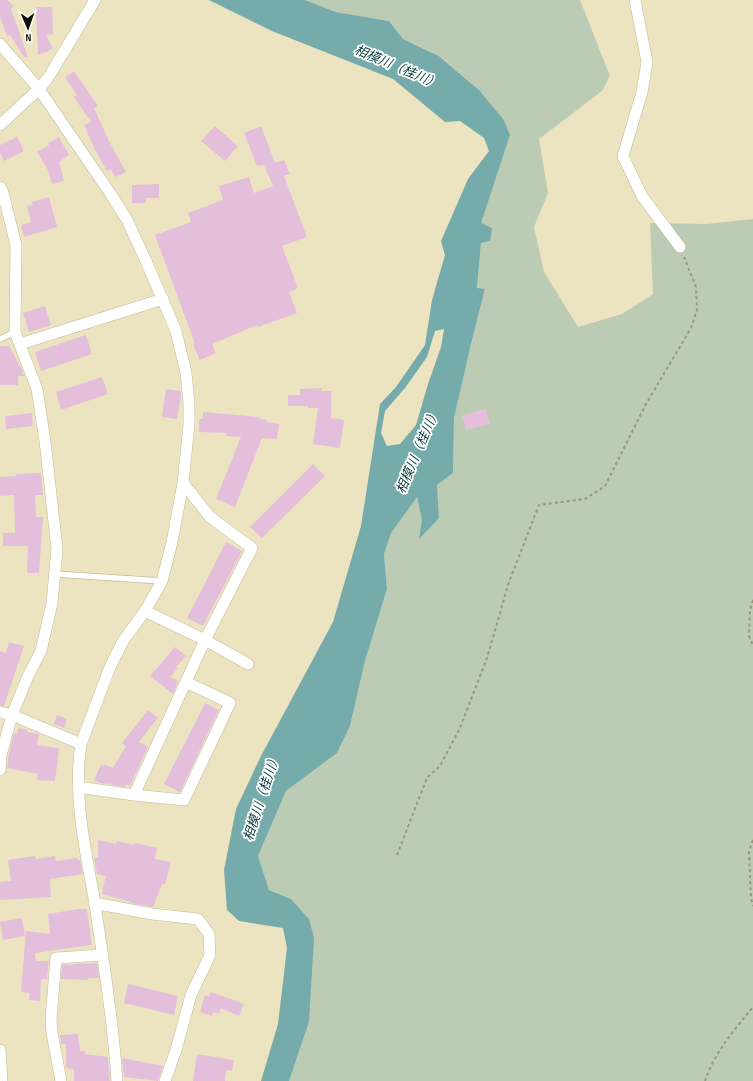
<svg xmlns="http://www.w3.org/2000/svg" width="753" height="1081" viewBox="0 0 753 1081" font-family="'Sofia Sans Condensed','Noto Sans JP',sans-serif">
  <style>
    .green { fill: #bccbb3 }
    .water { fill: #76abab; fill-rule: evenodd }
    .building { fill: #e3bfdc }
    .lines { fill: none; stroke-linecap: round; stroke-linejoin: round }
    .lane-casing { stroke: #c2bb99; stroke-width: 7 }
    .street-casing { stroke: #c2bb99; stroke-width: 12 }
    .path { stroke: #9b957b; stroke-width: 2; stroke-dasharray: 3 3; stroke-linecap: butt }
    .lane { stroke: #fff; stroke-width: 5.5 }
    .street { stroke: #fff; stroke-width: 11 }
    .labels { text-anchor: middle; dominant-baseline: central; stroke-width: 3.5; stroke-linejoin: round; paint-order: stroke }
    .water-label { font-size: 13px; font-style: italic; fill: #083c3c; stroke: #fff }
  </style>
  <rect width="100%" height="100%" fill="#ece4c1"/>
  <path class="green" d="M305,0h275l30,76 -8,15 -63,48 9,54 -14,34 10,45 34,55 44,-13 31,-20 -3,-71 57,1 46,-5v862h-464l20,-59v-103l-18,-20 -22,-9 -11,-34 28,-65 51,-38 13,-27 15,-65 22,-72 -3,-35 7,-21 26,-37 5,24 17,-2 -2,-33 16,-12 1,-55 17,-74 14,-55h-8l4,-46 9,-2 -10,-18 30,-88 -6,-15 -25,-30 -39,-34 -37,-17 -14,-18 -53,-9z"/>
  <path class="water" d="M209,0h96l31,12 53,9 14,18 36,17 40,34 25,30 6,15 -29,88 11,5 -2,13 -9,2 -4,45 8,1 -14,55 -17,74 -1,55 -16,12 2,33 -20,21 3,-19 -5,-23 -26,36 -7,21 3,35 -22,72 -15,65 -13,27 -51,38 -28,65 11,34 22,9 18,20 5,19 -5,84 -20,59h-28l17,-57 9,-76 -4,-20 -44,-7 -12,-11 -3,-40 12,-61 25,-53 72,-134 28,-96 19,-122 16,-17 29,-42 7,-45 13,-45 -4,-14 27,-62 21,-28 -5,-13 -24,-17 -15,1 -52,-43 -121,-48zM444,329l-3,18 -13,37 -12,41 -16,19 -13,2 -6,-13 4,-22 20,-23 22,-31 8,-26z"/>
  <path class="building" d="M0,0h7l7,6 -3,3 17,48 -3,1 -15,-23 -3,1 -7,-19z
    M36,7h16l1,27 -7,1 7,14 -15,6z
    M74,71l24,35 -4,2 15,33 17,31 -11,5 -4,-8 -4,2 -12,-21 -11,-25 7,-3 -17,-25 3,-2 -12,-18z
    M215,126l23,20 -13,15 -24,-20z
    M261,126l14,37 9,-3 6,14 -6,2 23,61 -25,9 16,42 -9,4 8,21 -39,14 -1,-2 -45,19 4,9 -16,7 -7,-15 2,-1 -40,-109 36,-13 -3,-9 35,-13 -4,-14 30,-9 5,16 19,-7 -9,-21 -7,1 -13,-33z
    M17,137l7,14 -20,10 -4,-8v-8z
    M59,137l10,18 -10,7 5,19 -12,3 -4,-14 -11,-18 12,-7 -1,-2z
    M159,184v14h-13v5h-14v-18z
    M49,197l8,30 -33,10 -3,-12 10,-3 -4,-16 6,-1 -1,-3z
    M45,306l6,19 -22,7 -6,-19z
    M86,335l6,19 -51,17 -6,-19z
    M0,346h9l13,24 2,6h-6v9h-18z
    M102,377l6,17 -47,16 -5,-18z
    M322,388v3h9v27l13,2 -4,28 -27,-4 5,-36h-10v-2h-20v-11h12v-6z
    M166,389l15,2v5l-4,23 -15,-2z
    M486,409l4,15 -24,6 -4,-15z
    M203,412l57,5 -1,2 8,1v2l12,2 -2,15 -15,-1 -27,69 -19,-8 25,-62 -15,-1 1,-3 -28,-1v-13h4z
    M32,413l1,13 -27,3 -1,-13z
    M313,464l12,12 -63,62 -12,-11z
    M41,473l2,22h-8l1,22h7l-4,56h-12l1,-27h-25v-13h12l-1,-38 -14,1v-19l16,-1v-2z
    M226,542l16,9 -39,75 -16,-8z
    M9,642l15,4 -20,60 -4,-1v-54l6,2z
    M175,647l11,9 -10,11 2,1 -8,9 8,4 -5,13 -23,-18z
    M205,703l14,7 -39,82 -16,-8z
    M148,710l10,8 -19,24 9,5 -18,39 -4,-2 -1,3 -13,-2 -4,-2 -1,1 -7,-1 -6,-3 7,-15 2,1 1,-2 9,4 13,-22 -4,-3z
    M57,715l10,4 -3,9 -10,-4z
    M18,728l10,2 -1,2 12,2 -2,11 22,3 -4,33 -18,-1 1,-6 -31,-6 2,-15 5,-20 3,1z
    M98,840l18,4 1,-3 17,4 1,-2 22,5 -2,11 16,3 -6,22h-3l-9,23 -23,-4 1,-1 -29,-8 1,-4h-1l4,-14 -9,-2 -3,-16 4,-1z
    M35,856l1,3 19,-3 1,5 21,-3v2h3l3,14 -33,5 1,18 -51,3v-18l11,-1 -3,-21z
    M78,909h9l5,36 -57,8 1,8h13l-2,18h-6l-1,22 -11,-1 1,-7 -9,-1 5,-61 24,3 -2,-20z
    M22,918l3,18 -22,4 -3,-18z
    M97,963l2,15h-11v2l-27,-1 1,-14z
    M128,984l50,12 -4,19 -50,-12z
    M211,992l33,12 -5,12 -18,-8 -2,6 -6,-2 -1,4 -12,-4 5,-17 4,1z
    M78,1034l2,17h5v3l23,3 2,24h-36v-12l-8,-1v-24h-5l-1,-9z
    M197,1054l37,6 -2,11 -6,-1 -1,11h-32z
    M122,1058l41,8 -5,15 -34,-4z"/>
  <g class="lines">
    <g class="lane-casing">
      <path id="lane" d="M0,339l15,-7
        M55,574l107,7"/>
    </g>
    <g class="street-casing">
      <path id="street" d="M635,0l12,62 -5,30 -19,64 19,40 38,51
        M0,44l39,45 71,104 17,27 19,41 30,70 10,42 3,30v21l-6,59 -11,59 -10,39 -17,30 -22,30 -13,26 -29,77c-8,51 4,104 13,154 9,60 19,122 23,183
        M0,125l39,-36 9,-11 47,-78
        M0,187l3,6 13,52 -1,87 22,57 8,52 12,108 -5,54 -11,48 -13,25 -16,39 -11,40 -1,15
        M20,344l143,-45
        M145,611l60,29 43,24
        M0,712l12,3 69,29
        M78,787l56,8 71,-155 47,-92 -42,-31 -27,-34
        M134,795l50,5 46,-97 -44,-21
        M94,903l58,11 46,5 11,15 1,21 -19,40 -15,55 -11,31
        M0,1050l2,31
        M61,1081l-9,-48 -1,-14 5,-61 47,-3"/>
    </g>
    <path class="path" d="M753,600l-3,10 -1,26 4,9
      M753,840l-4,11 2,47 2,8
      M397,855l30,-77 13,-12 20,-38 27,-70 22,-76 30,-77 46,-6 20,-13 41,-82 45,-76 6,-18 -1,-23 -12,-30
      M705,1081c10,-29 29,-51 48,-74"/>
    <use href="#lane" class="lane"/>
    <use href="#street" class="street"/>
  </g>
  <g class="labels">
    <g class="water-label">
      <text transform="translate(397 67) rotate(23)">相模川（桂川）</text>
      <text transform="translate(418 451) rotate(-67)">相模川（桂川）</text>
      <text transform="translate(262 797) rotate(-72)">相模川（桂川）</text>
    </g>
  </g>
  <g transform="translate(28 28) rotate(178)" stroke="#ffffff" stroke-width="3" paint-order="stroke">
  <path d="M0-3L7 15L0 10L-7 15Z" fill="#131005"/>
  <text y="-6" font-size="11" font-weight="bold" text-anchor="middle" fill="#131005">N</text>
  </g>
</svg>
